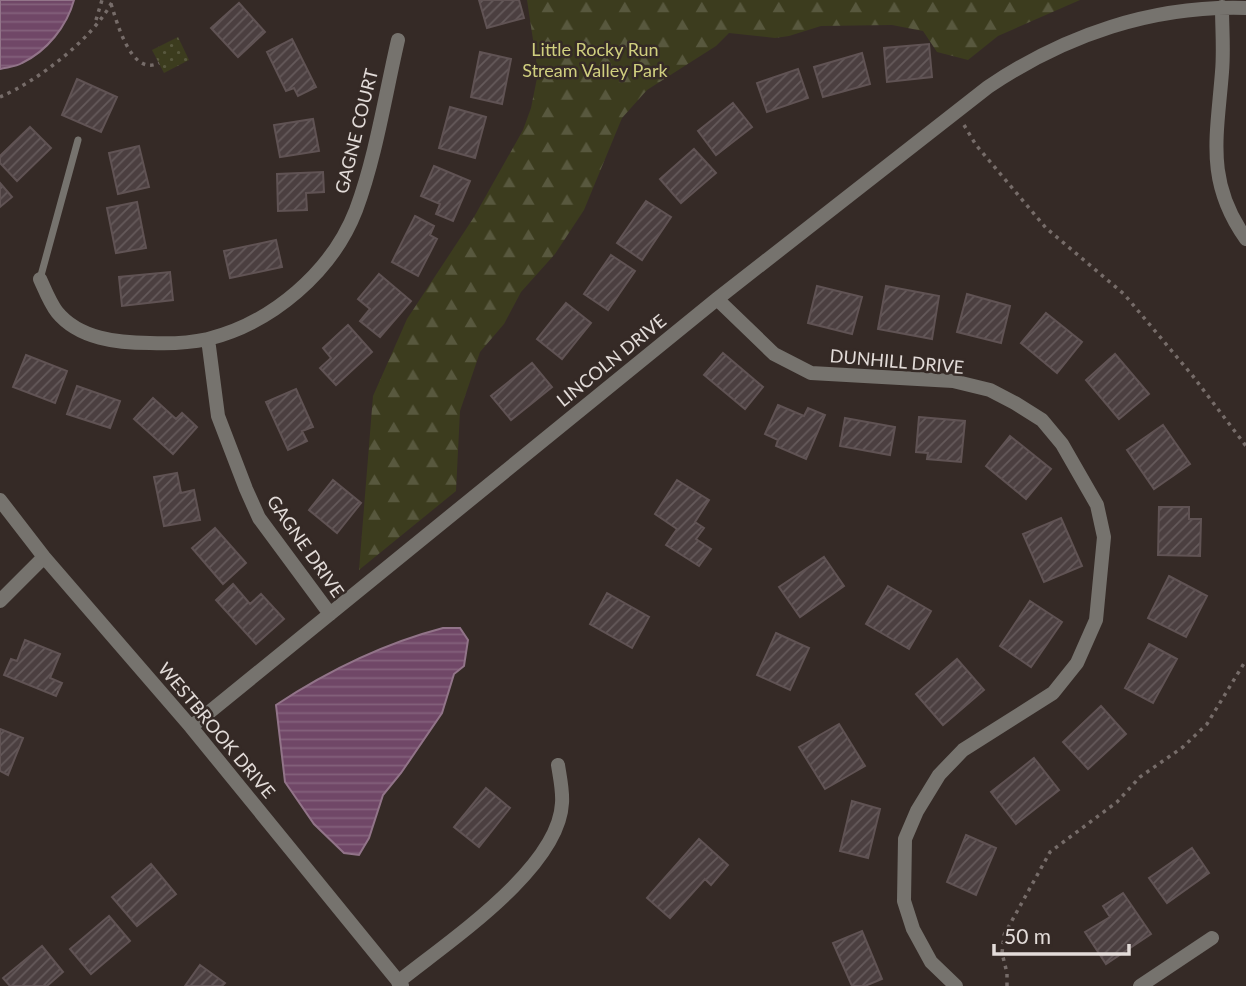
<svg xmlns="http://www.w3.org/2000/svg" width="1246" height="986" viewBox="0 0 1246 986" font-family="Lato,sans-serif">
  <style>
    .forest { fill: url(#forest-firs) }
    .park { fill: url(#park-dots) }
    .water { fill: url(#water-rules); stroke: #927489; stroke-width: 2 }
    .building { fill: url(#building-hatch); stroke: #605354; stroke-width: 2 }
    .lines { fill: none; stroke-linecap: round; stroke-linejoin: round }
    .path { stroke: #766c69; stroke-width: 3.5; stroke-dasharray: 3.5 5; stroke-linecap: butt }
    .lane { stroke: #76736e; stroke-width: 7 }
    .street { stroke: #76736e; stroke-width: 14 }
    .labels { text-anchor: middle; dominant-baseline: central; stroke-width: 5; stroke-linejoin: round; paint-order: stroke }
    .park-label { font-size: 18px; fill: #d0cf7f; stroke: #352a26 }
    .street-label { font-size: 18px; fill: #e3dcd9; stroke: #352a26 }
  </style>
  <defs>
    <pattern id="forest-firs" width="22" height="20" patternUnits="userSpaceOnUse" patternTransform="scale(1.75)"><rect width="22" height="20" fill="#3c3c1e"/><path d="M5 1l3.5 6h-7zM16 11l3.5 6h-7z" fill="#58583e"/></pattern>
    <pattern id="park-dots" width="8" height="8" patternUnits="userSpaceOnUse" patternTransform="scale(1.75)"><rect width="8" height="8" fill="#3c3c1e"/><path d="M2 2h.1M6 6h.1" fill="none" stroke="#58583e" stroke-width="1.8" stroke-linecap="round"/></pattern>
    <pattern id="water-rules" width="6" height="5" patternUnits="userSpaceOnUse" patternTransform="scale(1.75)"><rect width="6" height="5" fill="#704767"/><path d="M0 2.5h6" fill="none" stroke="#84617c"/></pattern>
    <pattern id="building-hatch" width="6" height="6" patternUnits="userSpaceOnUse" patternTransform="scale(1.75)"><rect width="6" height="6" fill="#4b3f40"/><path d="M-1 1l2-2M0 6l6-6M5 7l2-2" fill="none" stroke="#655a5b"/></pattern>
  </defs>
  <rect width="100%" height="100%" fill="#352a26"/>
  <path class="forest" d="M527,0h553l-82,36 -30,24 -31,-8 -14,-21 -31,-6 -71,1 -32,10 -14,2 -46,-5 -13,13 -69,44 -25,28 -38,92 -29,44 -34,38 -17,32 -24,28 -20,59 -4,80 -97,79 14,-174 34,-77 67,-102 49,-87 8,-22 7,-35z"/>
  <path class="park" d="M178,37l11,23 -25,13 -12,-23z"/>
  <path class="water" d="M0,0h74c-7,26 -27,51 -52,63 -6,4 -15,4 -22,6z
    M443,628h17l8,12 -4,26 -10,8 -12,39 -41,60 -18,22 -14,43 -10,17 -15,-2 -30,-29 -29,-42 -9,-77c53,-35 106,-61 167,-77z"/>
  <path class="building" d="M479,0h40l5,18 -37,10z
    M239,3l26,29 -27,25 -27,-29z
    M292,39l24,48 -18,9 -4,-8 -8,3 -19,-39z
    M929,44l3,33 -45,5 -3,-34z
    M480,52l31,7 -9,45 -31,-7z
    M862,53l8,31 -47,13 -9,-30z
    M798,69l10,29 -41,14 -10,-29z
    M77,79l40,18 -16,35 -39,-17z
    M733,103l19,24 -36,28 -18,-24z
    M450,107l36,10 -11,41 -36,-10z
    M313,119l6,32 -39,6 -6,-32z
    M30,127l21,21 -34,33 -17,-18v-7z
    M139,146l10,41 -31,7 -9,-41z
    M694,149l22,24 -35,30 -21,-24z
    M434,166l36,15 -17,40 -17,-7 4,-10 -19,-8z
    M323,172l1,20 -18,1 1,17 -29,1 -1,-37z
    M0,183l12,14 -12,10z
    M646,201l25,16 -29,43 -25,-17z
    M137,202l9,46 -30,5 -9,-45z
    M415,216l19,10 -4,9 7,4 -19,37 -26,-14z
    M276,240l6,27 -52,11 -6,-27z
    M611,255l24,16 -27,39 -24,-16z
    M170,272l3,28 -51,6 -3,-29z
    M379,274l32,27 -31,36 -20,-16 10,-12 -12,-10z
    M817,286l45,11 -10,37 -44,-11z
    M886,286l53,10 -7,43 -54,-10z
    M967,294l43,12 -9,37 -44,-11z
    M566,303l25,20 -29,36 -25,-20z
    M1046,313l36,29 -25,31 -36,-30z
    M348,325l24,27 -36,33 -16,-17 11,-10 -8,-10z
    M723,353l40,34 -18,22 -41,-34z
    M1115,354l34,40 -30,25 -33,-39z
    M26,355l41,16 -12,32 -42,-16z
    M532,363l20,24 -41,33 -20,-24z
    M77,386l43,15 -10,27 -43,-14z
    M296,389l17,38 -11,4 5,10 -19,9 -22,-48z
    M153,398l23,21 6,-6 15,14 -24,27 -39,-35z
    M778,405l26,11 4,-8 17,7 -19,44 -30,-13 2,-6 -13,-6z
    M919,417l46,4 -4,41 -34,-3 1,-6 -12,-1z
    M845,418l50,9 -5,28 -50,-9z
    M1163,425l27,39 -36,25 -27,-39z
    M1010,436l41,33 -25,30 -40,-33z
    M177,473l4,20 13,-3 6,30 -36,6 -10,-49z
    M333,480l28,23 -24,30 -28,-23z
    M677,480l32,20 -14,22 9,6 -8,11 15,10 -12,17 -33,-21 11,-16 -22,-15z
    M1159,507h30v12h12l-1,37 -42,-1z
    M1061,518l21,48 -38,16 -21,-48z
    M215,528l31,35 -23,21 -31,-36z
    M824,557l20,29 -44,31 -21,-30z
    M1169,576l38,20 -21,41 -38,-19z
    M233,584l17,20 11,-10 23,25 -28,25 -40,-44z
    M888,586l43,25 -22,38 -43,-25z
    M607,593l42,24 -17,31 -42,-24z
    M1030,601l32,21 -31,45 -31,-21z
    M776,633l33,15 -19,42 -33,-15z
    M25,640l35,14 -10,24 12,5 -6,13 -52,-21 7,-16 6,2z
    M1149,644l28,15 -24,44 -28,-15z
    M957,659l27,31 -41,35 -27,-31z
    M1101,706l25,28 -38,35 -25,-27z
    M839,724l26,42 -40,23 -26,-42z
    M0,729l23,9 -15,37 -8,-4z
    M1034,758l25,32 -43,34 -25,-32z
    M486,788l24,20 -31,39 -25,-20z
    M852,801l28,8 -12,49 -28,-7z
    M966,835l30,13 -20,47 -29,-13z
    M699,839l29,26 -17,20 -6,-6 -35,39 -23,-20z
    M1192,848l17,25 -42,30 -18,-25z
    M151,864l25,30 -39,32 -25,-29z
    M1123,893l28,41 -45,30 -21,-32 25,-15 -7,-11z
    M109,916l21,25 -39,33 -21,-25z
    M862,931l20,48 -17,7h-13l-19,-43z
    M42,946l21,26 -16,14h-37l-7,-8z
    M200,965l25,18 -3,3h-37z"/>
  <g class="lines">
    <path class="path" d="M111,4c6,18 20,73 48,59
      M96,20l6,-20
      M0,97c38,-16 95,-60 113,-97
      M964,125l12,20 70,83 78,66 68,81 54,71
      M1007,986v-13l-5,-20 2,-18 46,-83 67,-50 23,-25 43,-30 24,-23 39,-64"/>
    <path class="lane" d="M40,279l38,-139"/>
    <path class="street" d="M1222,7c0,22 2,43 0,65 -5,65 -17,109 24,167
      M40,279c5,11 10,24 17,33 22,27 61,31 93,31 20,1 39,0 58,-4 64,-16 124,-67 148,-129 20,-54 29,-114 42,-170
      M717,299l57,55 37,19 142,8 37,9 25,13 27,17 20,24 35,61 7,32 -8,83 -19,43 -24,30 -90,57 -24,25 -22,36 -12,28 -1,62 9,28 18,33 25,24
      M208,339l10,77 28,73 13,29 71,96
      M0,500l44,57 147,170 211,259
      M0,601l44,-44
      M191,727l526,-428 271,-212c77,-52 165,-82 258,-79
      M398,982c48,-39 161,-113 164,-179 1,-12 -2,-25 -4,-38
      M1140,986l72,-48"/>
  </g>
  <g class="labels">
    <g class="park-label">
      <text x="595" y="49">Little Rocky Run<tspan x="595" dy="21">Stream Valley Park</tspan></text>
    </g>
    <g class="street-label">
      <text transform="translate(356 131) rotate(-76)">GAGNE COURT</text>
      <text transform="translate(611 360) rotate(-39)">LINCOLN DRIVE</text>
      <text transform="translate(897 361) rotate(5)">DUNHILL DRIVE</text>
      <text transform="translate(306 546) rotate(55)">GAGNE DRIVE</text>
      <text transform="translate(217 730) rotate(50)">WESTBROOK DRIVE</text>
    </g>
  </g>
  <path d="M994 944v10h135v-10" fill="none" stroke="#e3dcd9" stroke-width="3.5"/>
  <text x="1004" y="944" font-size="21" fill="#e3dcd9" stroke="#352a26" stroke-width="5" paint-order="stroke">50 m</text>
</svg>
